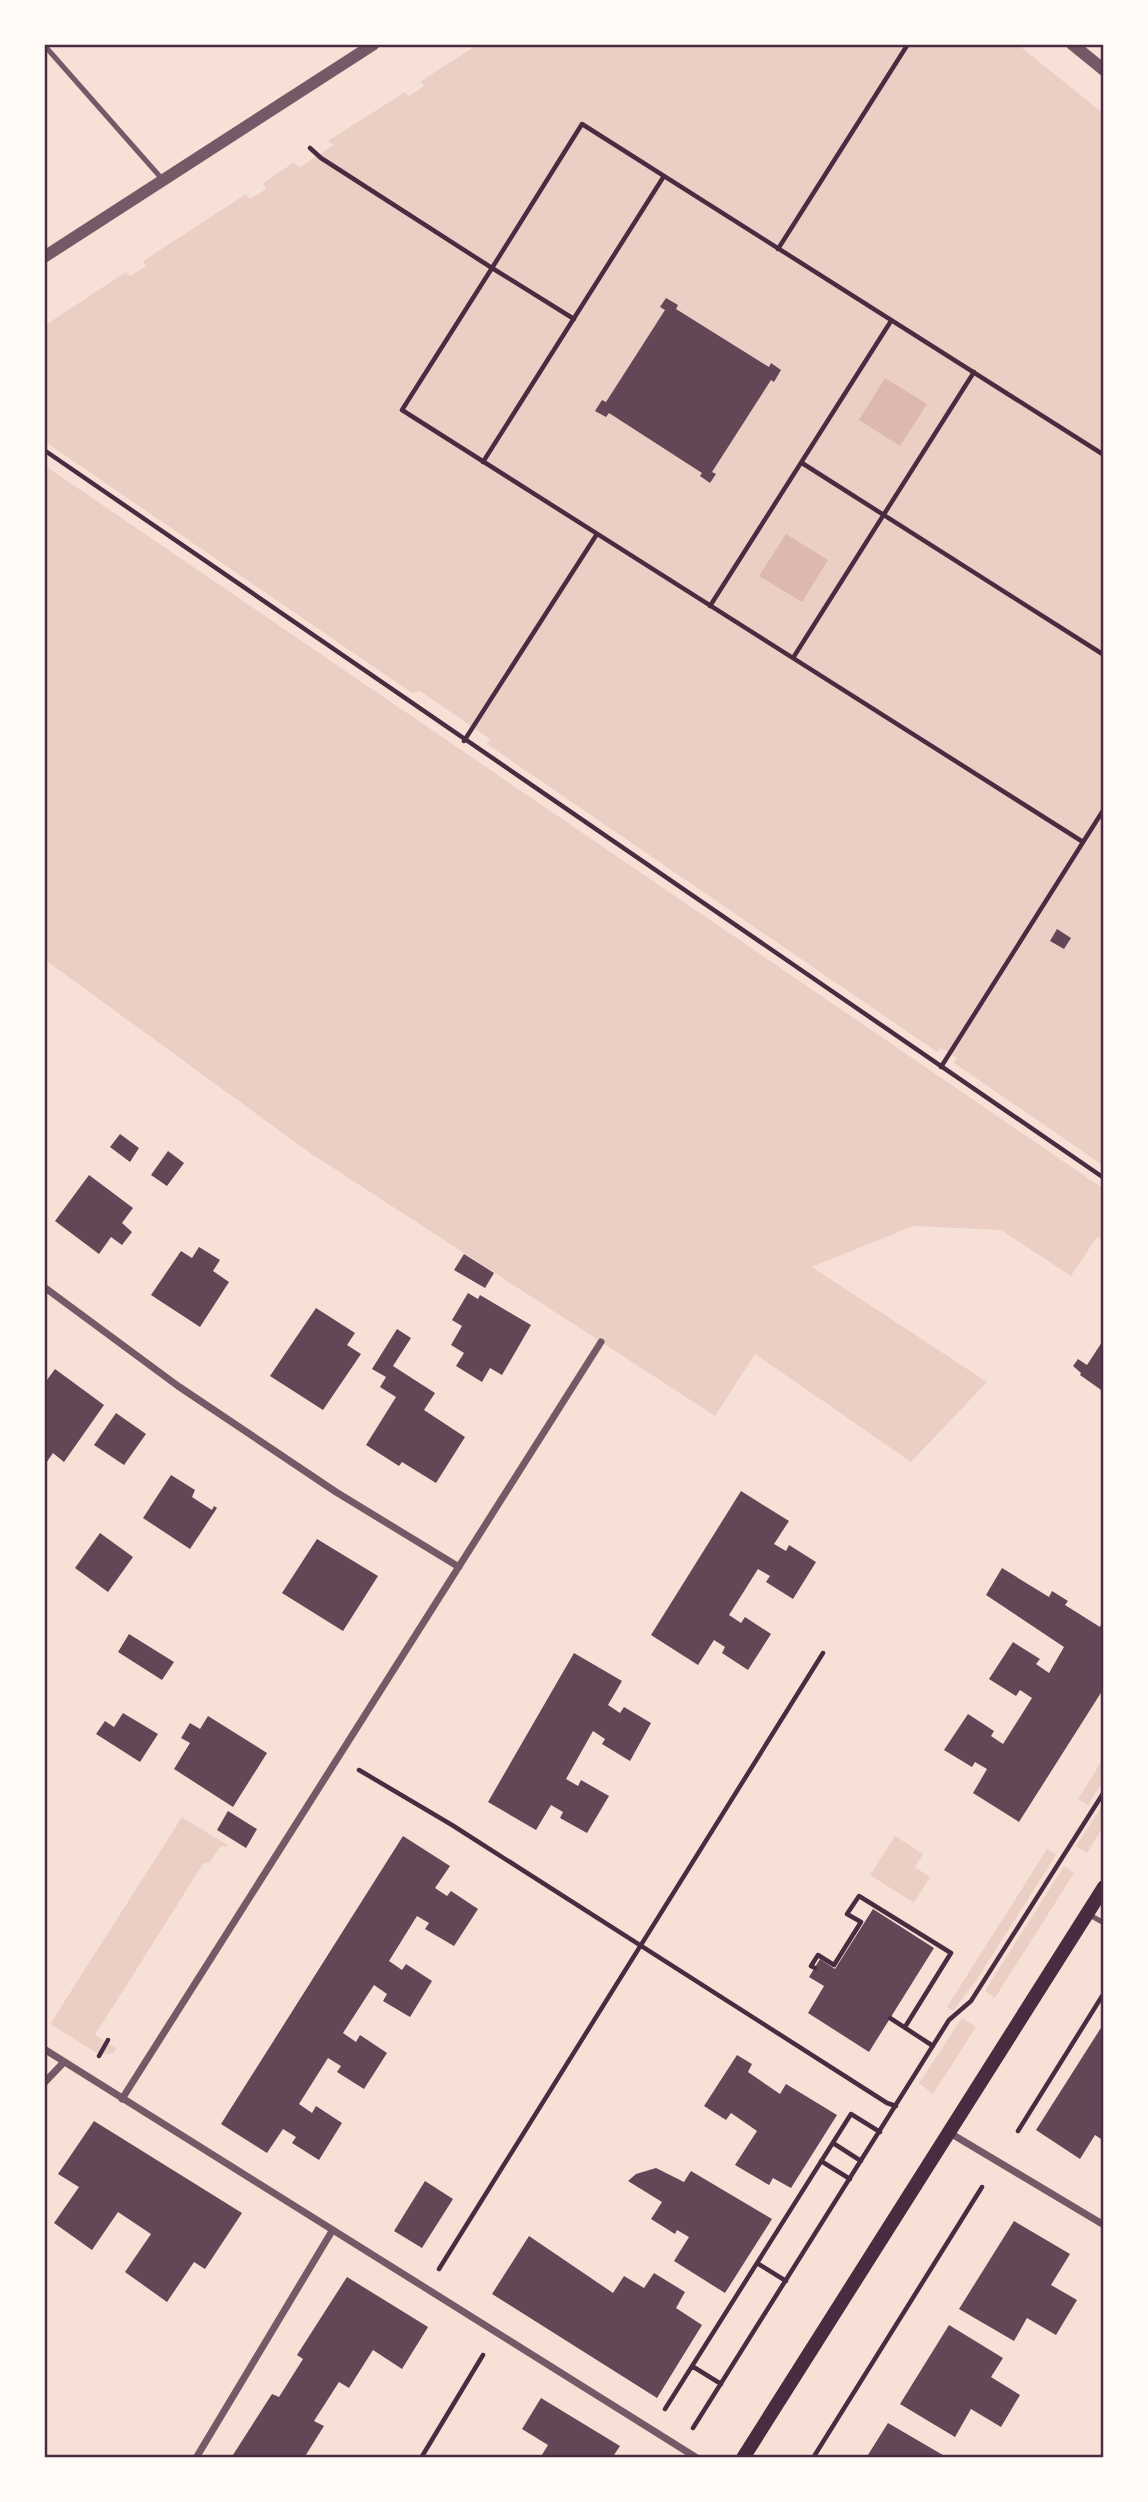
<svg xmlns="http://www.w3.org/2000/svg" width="1148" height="2502" viewBox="0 0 1148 2502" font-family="'Archivo Narrow',sans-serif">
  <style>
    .green { fill: #ebcfc5 }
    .water { fill: #dcb8b0 }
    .building { fill: #644757 }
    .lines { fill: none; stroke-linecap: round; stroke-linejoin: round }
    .path { stroke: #4a2c40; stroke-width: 4.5 }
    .service { stroke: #755966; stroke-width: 5 }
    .minor { stroke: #755966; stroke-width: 7 }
    .tertiary { stroke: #755966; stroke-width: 12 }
    .secondary { stroke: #4a2c40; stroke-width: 14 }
    .neatline { fill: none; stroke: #4a2c40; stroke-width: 2.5 }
  </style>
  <rect width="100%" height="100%" fill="#f7e1d7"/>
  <path class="green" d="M479,44h538l87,70v1052l-150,-103 3,-5 -16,-10 -4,4 -450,-308 3,-5 -70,-48 -8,2 -368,-252v-115l82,-54 4,4 16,-10 -3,-5 103,-67 4,5 16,-10 -3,-6 30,-20 7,4 34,-22 -6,-4 77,-49 4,4 15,-10 -3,-5z
    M44,465l1060,724v52l-7,-4 -26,39 -70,-46 -88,-4 -101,41 175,115 -76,80 -156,-108 -40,62 -405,-263 -266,-194z
    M1104,1757v22l-16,26 -10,-6z
    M1104,1803v22l-17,28 -11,-7z
    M182,1817l47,29 -9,1 -10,15 -7,2 -108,171 21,13 -2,5 -14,2 -50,-31z
    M895,1836l28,18 -8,13 15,10 -16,26 -44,-28z
    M1047,1849l9,6 -80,126 -23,30 -6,-4z
    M1064,1866l10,7 -79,125 -10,-7z
    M962,2018l14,9 -43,67 -14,-11z"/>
  <path class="water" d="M885,378l42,26 -27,42 -41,-26z
    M786,534l42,26 -26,42 -43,-26z"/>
  <path class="building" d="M666,298l12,7 -2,4 93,58 2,-4 10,7 -7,12 -3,-2 -59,92 4,2 -6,9 -10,-7 2,-3 -93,-60 -3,4 -11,-6 7,-11 4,2 59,-92 -5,-3z
    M1057,929l14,9 -7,11 -14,-8z
    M120,1134l19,14 -9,14 -20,-15z
    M168,1151l16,12 -17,23 -16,-11z
    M89,1175l44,33 -11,15 10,9 -10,13 -11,-8 -12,17 -44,-33z
    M199,1247l21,13 -7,11 16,11 -29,45 -49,-32 30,-44 11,7z
    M464,1254l30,19 -9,15 -31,-18z
    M468,1293l10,6 2,-4 51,30 -29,50 -12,-7 -8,14 -26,-16 8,-13 -13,-8 11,-19 -10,-6z
    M316,1308l39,25 -8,12 14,9 -38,56 -53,-34z
    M397,1329l14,9 -18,28 42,27 -11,17 41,27 -29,46 -34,-21 -3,4 -33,-21 30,-48 -16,-10 6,-10 -14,-8z
    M1104,1339v53l-24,-17 1,-2 -8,-7 5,-7 9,6z
    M55,1369l49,36 -40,57 -11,-9 -9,13v-82z
    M116,1413l30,21 -22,31 -30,-20z
    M171,1475l24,15 -3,7 20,13 2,-4 3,2 -27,41 -47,-31z
    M741,1491l48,30 -15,23 12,7 3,-6 27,17 -23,37 -27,-17 4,-6 -12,-7 -29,46 12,8 4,-6 26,17 -23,36 -26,-17 3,-6 -11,-7 -16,25 -47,-30z
    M100,1533l33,24 -25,35 -33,-24z
    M317,1539l61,37 -35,55 -61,-38z
    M1002,1568l47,29 3,-6 16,10 -3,4 35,22 4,-8v69l-85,134 -46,-29 14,-24 -12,-7 -3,5 -28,-17 24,-36 26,17 -3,5 12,8 29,-46 -12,-8 -4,6 -27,-17 24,-37 27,17 -4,5 13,9 15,-26 -78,-52z
    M129,1634l45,28 -12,18 -44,-28z
    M574,1653l48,28 -14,24 12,8 4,-6 27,16 -21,38 -28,-17 3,-5 -12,-8 -27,48 12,7 3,-6 28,16 -22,37 -27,-15 3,-6 -12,-7 -15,25 -48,-28z
    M123,1713l35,21 -18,28 -44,-28 9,-13 9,6z
    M208,1716l59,37 -34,54 -59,-38 16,-26 -9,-5 9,-15 10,6z
    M228,1811l29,18 -11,19 -29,-18z
    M403,1836l47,30 -15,22 12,8 4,-5 27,18 -24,37 -29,-17 4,-6 -12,-7 -28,45 13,9 4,-6 26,17 -22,36 -27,-16 4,-7 -13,-9 -31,48 13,9 4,-7 27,18 -23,36 -27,-17 4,-6 -13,-8 -29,46 13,9 4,-7 26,17 -23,37 -27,-17 4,-6 -13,-8 -16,24 -46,-29z
    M873,1909l61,39 -65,104 -61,-39 16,-27 -15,-9 11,-18 15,10z
    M1104,2023v118l-9,-6 -15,24 -44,-29z
    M737,2055l15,9 -4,8 32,22 6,-10 51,31 -46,73 -18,-10 -4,7 -34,-20 22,-34 -26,-18 -5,7 -22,-14z
    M94,2121l148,92 -37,56 -11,-7 -27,40 -42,-30 26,-38 -33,-22 -26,38 -38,-27 25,-36 -21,-13z
    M656,2168l28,14 7,-11 81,48 -47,74 -51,-32 15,-24 -12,-7 -2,4 -24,-15 11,-17 -34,-21 8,-7z
    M425,2181l28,18 -31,49 -28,-17z
    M1014,2221l56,33 -19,31 26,15 -21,35 -29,-17 -13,23 -55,-32z
    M529,2236l84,57 11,-17 20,12 10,-15 31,19 -9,16 26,17 -45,73 -165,-104z
    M347,2277l81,50 -26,42 -29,-19 -24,38 -10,-6 -25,39 10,5 -20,32h-73l41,-64 7,3 24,-38 -6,-4z
    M949,2325l54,33 -12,19 29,18 -19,32 -30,-18 -16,28 -55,-33z
    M541,2398l79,48 -8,12h-72l8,-13 -26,-16z
    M888,2423l60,35h-82z"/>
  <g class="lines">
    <path class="path" d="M310,148l11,10 171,110 90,-144 522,331
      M778,249l130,-205
      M574,319l-82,-51 -90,142 681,432
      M44,450l1060,728
      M483,462l181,-286
      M802,463l302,192
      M710,606l181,-285
      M793,658l181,-286
      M464,741l133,-207
      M941,1067l163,-258
      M359,1770l93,55 435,278 9,3
      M815,1968l-4,-2 7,-11 16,10 27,-43 -14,-8 12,-18 92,57 -46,74
      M890,2018l43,28
      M99,2056l9,-16
      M1018,2131l86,-138
      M833,2143l28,18
      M821,2161l29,18
      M757,2263l29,18
      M439,2269l384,-616
      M692,2366l29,18
      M665,2409l186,-295 29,18
      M693,2428l256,-408 22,-19 133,-209
      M421,2458l62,-103
      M813,2458l169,-271"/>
    <path class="service" d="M44,45l119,135
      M1088,1914l16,9"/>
    <path class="minor" d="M44,1287l134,99 158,106 123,75
      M44,2049l653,409
      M44,2083l20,-21
      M122,2099l479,-757
      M950,2133l154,92
      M196,2458l136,-227"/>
    <path class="tertiary" d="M1072,44l32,26
      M44,257l330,-213"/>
    <path class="secondary" d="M743,2458l361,-571"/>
  </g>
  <rect width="1148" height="2502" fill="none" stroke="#fffaf5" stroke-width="91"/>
  <rect x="46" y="46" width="1056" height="2410" class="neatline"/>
</svg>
